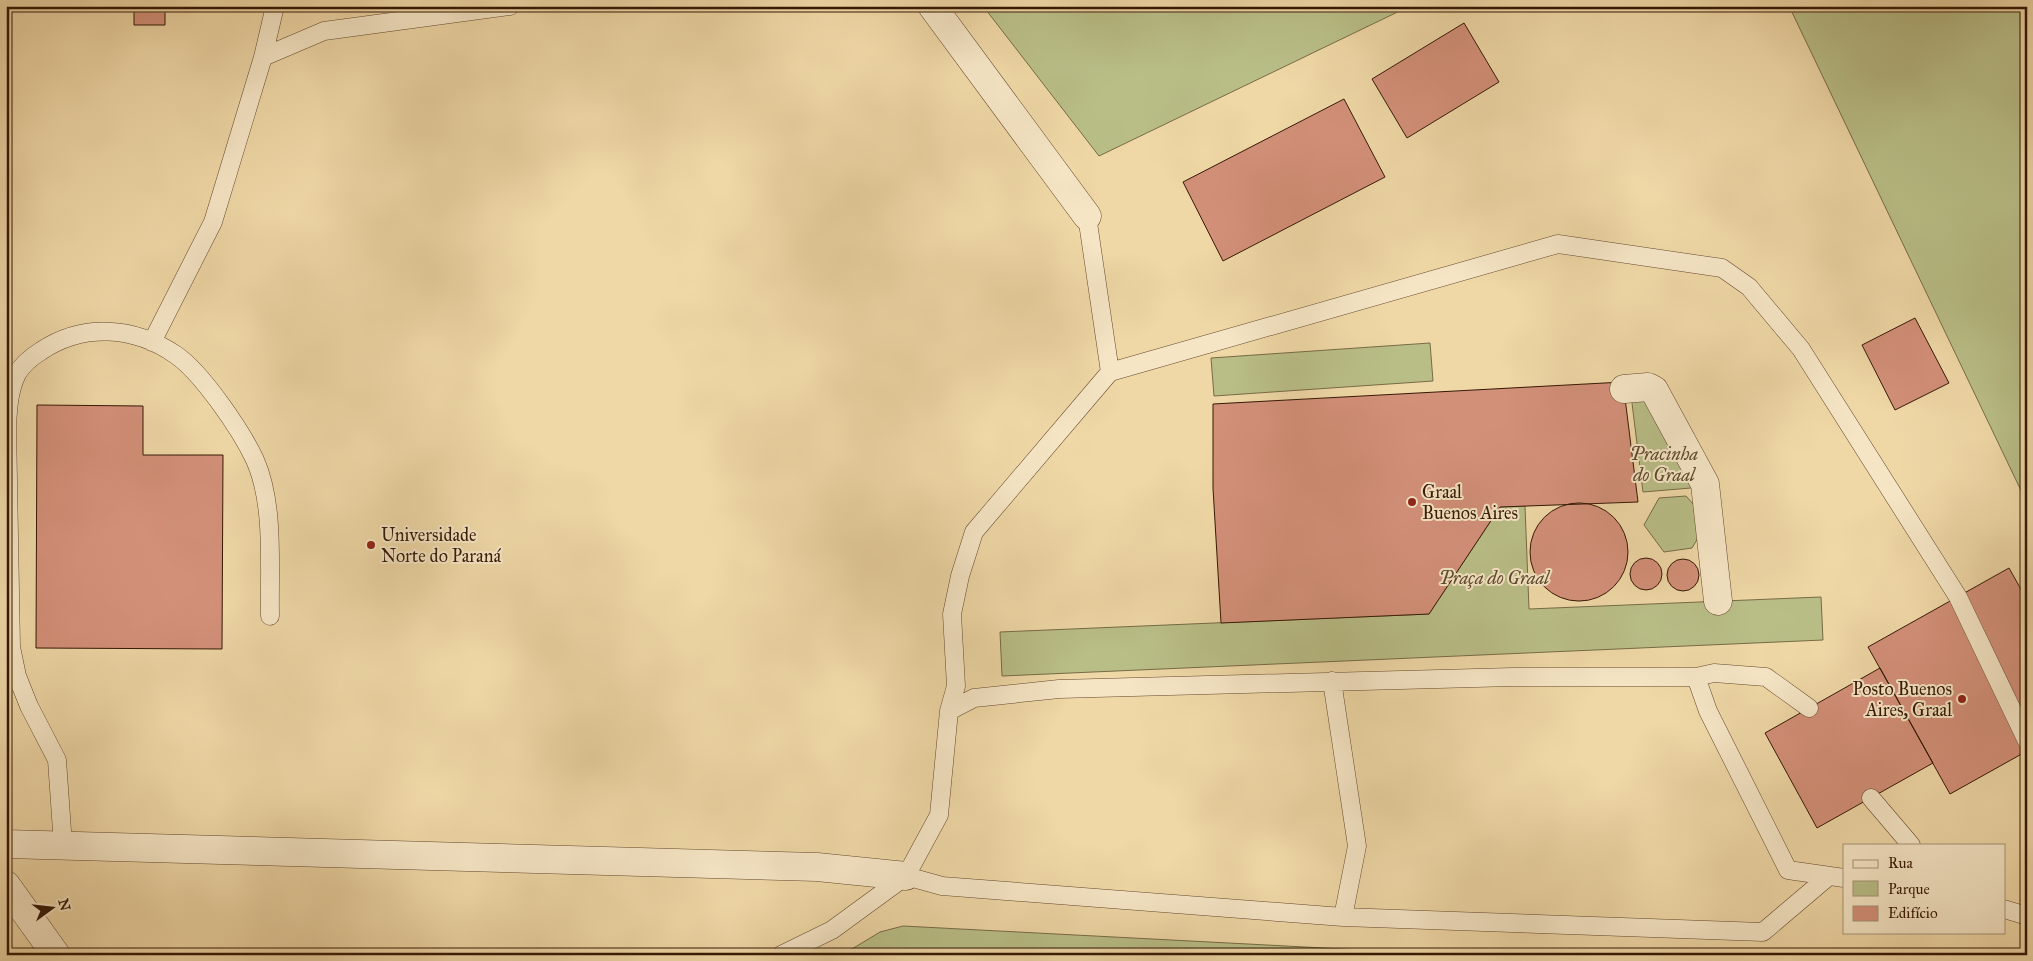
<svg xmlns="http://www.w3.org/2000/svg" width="2033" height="961" viewBox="0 0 2033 961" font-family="'IM FELL Great Primer',serif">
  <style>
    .green { fill: #b9be87; stroke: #776b46 }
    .building { fill: #d39079; stroke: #351805 }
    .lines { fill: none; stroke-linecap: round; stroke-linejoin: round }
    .lane-casing { stroke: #64482d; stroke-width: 19 }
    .street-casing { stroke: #64482d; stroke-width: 29 }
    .lane { stroke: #f5e5c5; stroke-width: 18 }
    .street { stroke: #f5e5c5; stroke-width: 28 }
    .poi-dot { fill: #8f2418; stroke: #f5e5c5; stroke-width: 2 }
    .labels { text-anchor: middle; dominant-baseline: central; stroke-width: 4; stroke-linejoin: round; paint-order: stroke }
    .park-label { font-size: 18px; font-style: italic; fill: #5d4a2c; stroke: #f5e5c5 }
    .poi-label { font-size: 18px; fill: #351805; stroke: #f5e5c5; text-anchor: start }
  </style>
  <rect width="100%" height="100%" fill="#efd7a6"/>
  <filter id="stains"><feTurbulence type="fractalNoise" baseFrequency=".004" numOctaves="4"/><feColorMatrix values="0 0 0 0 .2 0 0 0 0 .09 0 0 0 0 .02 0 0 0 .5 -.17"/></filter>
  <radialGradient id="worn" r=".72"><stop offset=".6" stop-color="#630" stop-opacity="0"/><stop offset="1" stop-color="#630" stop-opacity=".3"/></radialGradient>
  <path class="green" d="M983,6h427l-311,150z
    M1789,6h238v497z
    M1430,343l3,38 -219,15 -3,-38z
    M1654,394l49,93 -60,5 -12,-97z
    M1686,496l22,25 -16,27 -28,4 -20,-27 15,-27z
    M1525,506l4,103 292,-12 2,43 -821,36 -2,-44 429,-18 71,-107z
    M903,926l555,29h-616l38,-23z"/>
  <path class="building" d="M134,6h31v19h-31z
    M1464,23l35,59 -92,56 -35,-59z
    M1344,99l41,78 -162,84 -40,-79z
    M1915,318l34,65 -54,27 -33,-65z
    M1623,382l15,120 -138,5 -71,107 -208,9 -8,-135v-84z
    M37,405l106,1v49h80l-1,194 -186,-1z
    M1530 552a49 49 0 1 1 98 0a49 49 0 1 1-98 0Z
    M1630 574a16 16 0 1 1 32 0a16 16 0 1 1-32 0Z
    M1667 575a16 16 0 1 1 32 0a16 16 0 1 1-32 0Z
    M2009,568l18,32v151l-77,43 -82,-147z
    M1880,668l53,95 -116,65 -52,-95z"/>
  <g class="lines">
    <g class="lane-casing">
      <path id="lane" d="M275,6l-12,51 61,-26 186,-25
        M1087,216l23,156
        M152,342l61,-120 50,-165
        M1696,677l18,-4 52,4 43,31
        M1332,681l25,165 -14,71
        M949,711l7,-25 -4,-72 8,-38 14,-44 136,-160 448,-128 164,24 27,19 52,62 157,248 69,144
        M1871,798l40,47
        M63,845l-6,-85 -28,-54 -12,-30 -6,-29 -4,-221c1,-18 2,-36 10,-52 5,-9 16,-18 24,-23 42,-28 93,-25 135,4 26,18 65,75 79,105 20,45 14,107 15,156
        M906,876l36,10 401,31 420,15 66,-56
        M2004,909l23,7
        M781,955l51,-25 74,-54 33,-61 10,-104 25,-13 85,-9 454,-12h183l12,34 80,159 56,8"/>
    </g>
    <g class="street-casing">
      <path id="street" d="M932,6l155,210
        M1624,389l24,-2 6,3 51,94 13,117
        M6,844l811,23 89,9
        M6,885l50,70"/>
    </g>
    <use href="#lane" class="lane"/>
    <use href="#street" class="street"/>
  </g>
  <g class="poi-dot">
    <circle cx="1412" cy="502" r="5"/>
    <circle cx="371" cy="545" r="5"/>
    <circle cx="1962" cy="699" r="5"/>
  </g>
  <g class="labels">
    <g class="park-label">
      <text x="1664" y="454">Pracinha<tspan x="1664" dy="21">do Graal</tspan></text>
      <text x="1494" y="578">Praça do Graal</text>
    </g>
    <g class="poi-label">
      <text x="1422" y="492">Graal<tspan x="1422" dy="21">Buenos Aires</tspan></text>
      <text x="381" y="535">Universidade<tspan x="381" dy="21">Norte do Paraná</tspan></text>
      <text x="1952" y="689" text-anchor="end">Posto Buenos<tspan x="1952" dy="21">Aires, Graal</tspan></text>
    </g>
  </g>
  <rect width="2033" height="961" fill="none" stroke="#efd7a6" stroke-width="25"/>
  <rect x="8" y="8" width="2018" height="946" fill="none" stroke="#351805" stroke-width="2.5"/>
  <rect x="12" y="12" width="2008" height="936" fill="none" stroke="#351805"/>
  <rect x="1843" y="844" width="162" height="90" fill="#f5e5c5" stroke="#a89378"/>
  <rect x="1853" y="860" width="25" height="8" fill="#f5e5c5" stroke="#a89378"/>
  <text x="1888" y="868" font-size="15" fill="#351805">Rua</text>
  <rect x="1853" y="881" width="25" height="15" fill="#b9be87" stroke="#a89378"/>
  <text x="1888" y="894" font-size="15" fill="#351805">Parque</text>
  <rect x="1853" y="906" width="25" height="15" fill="#d39079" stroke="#a89378"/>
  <text x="1888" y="918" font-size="15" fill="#351805">Edifício</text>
  <g transform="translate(52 908) rotate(75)" stroke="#f5e5c5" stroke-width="4" paint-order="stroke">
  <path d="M0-4L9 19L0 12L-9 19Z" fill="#351805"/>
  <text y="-8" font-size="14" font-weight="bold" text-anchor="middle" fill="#351805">N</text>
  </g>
  <rect width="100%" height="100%" filter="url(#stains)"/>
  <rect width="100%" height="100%" fill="url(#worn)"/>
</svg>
